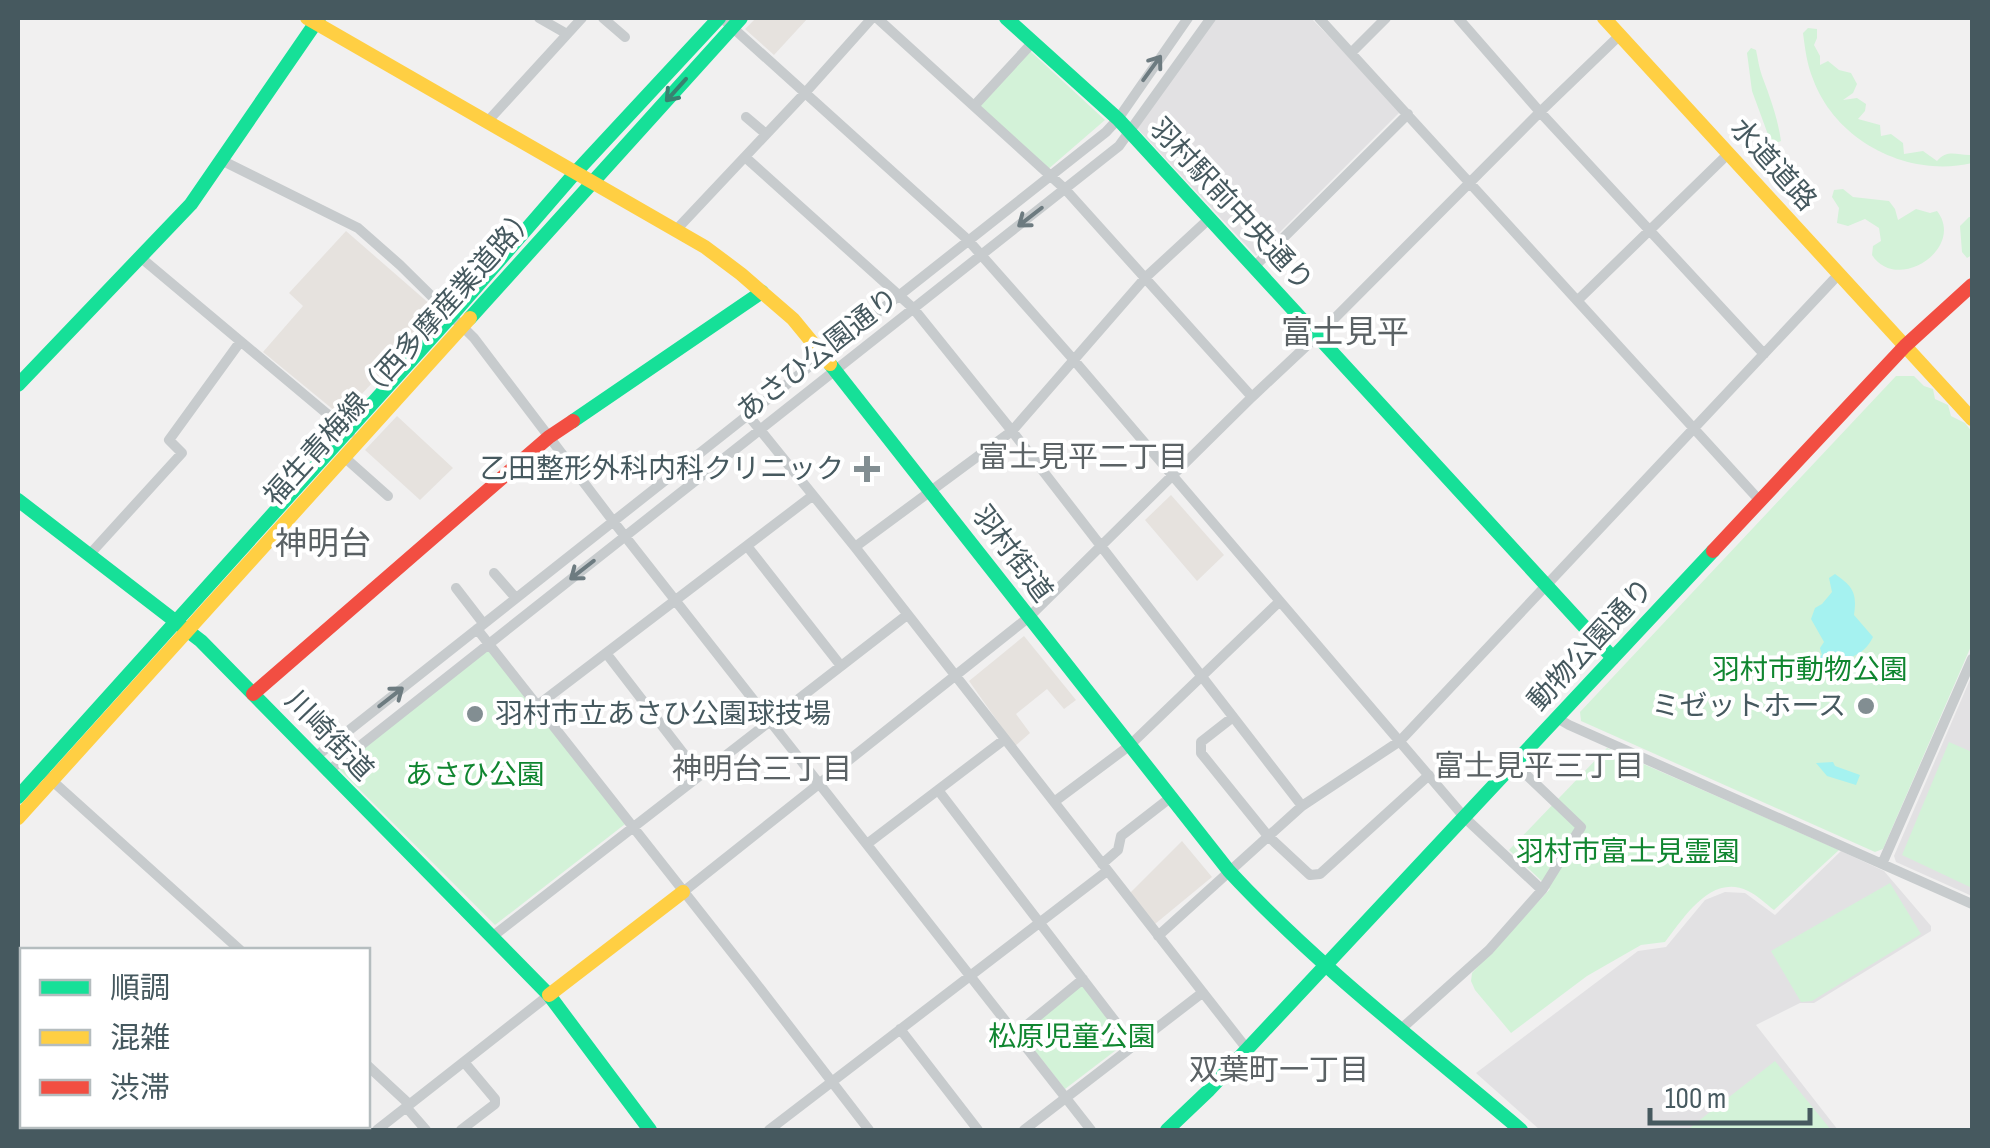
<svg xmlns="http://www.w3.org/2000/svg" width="1990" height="1148" viewBox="0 0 1990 1148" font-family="'Sofia Sans Condensed','Noto Sans JP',sans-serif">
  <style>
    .commercial { fill: #e6e2de }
    .education { fill: #e2e1e3 }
    .green { fill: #d3f2d8 }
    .water { fill: #a5f2f0 }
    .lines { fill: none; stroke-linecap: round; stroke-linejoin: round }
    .street { stroke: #c7cbcd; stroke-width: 10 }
    .fast { stroke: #16e098; stroke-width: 14 }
    .slow { stroke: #ffcf43; stroke-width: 14 }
    .jam { stroke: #f24e42; stroke-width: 14 }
    .oneway { stroke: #6d7b80 }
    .oneway2 { stroke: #388270 }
    .poi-dot { fill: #828e92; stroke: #fff; stroke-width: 4 }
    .labels { text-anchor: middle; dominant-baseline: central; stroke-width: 8; stroke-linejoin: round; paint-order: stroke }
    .street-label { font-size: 28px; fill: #46595f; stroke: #fff }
    .poi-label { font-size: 28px; fill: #46595f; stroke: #fff; text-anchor: end }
    .park-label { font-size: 28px; fill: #108630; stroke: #fff }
    .neighbourhood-label { font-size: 30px; fill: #5b6265; stroke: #fff }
    .quarter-label { font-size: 32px; fill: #5b6265; stroke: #fff }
  </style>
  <rect width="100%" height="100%" fill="#f1f0f0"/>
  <path class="commercial" d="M756,18h52l-34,37 -29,-26z
    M346,231l93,81 -98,104 -78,-64 40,-46 -14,-13z
    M397,416l56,52 -33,32 -55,-50z
    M1171,495l53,60 -27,26 -52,-61z
    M1024,636l52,64 -12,9 -17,-20 -31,25 14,19 -15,13 -46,-65z
    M1182,841l30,36 -57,47 -25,-31z"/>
  <path class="education" d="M1213,18h98l90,93 -145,145 -121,-130z
    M1972,675v221l-76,-34 -2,-6z
    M1841,851l43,20 47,55v5l-117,72h-14l-44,22 82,105h-298l-64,-57 162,-122 28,-4 39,-47 20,-8 20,1 30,22z"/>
  <path class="green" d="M1808,28l9,1v9l-3,7 6,11v9l8,-4 11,9 12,3 6,11 -4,9 -10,7 14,-2 9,6 -1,7 -7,8 22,6 1,11 10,-2 12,9 1,11 19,-3 14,10c11,-13 21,-5 35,-6v8c-63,15 -136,-21 -159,-84 -6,-14 -8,-31 -10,-46z
    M1751,48l5,2c2,9 3,18 6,26 8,21 16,43 19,65l-5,2 -6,-3 -18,-49 -5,-38z
    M1029,50l76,70 -59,51 -67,-66z
    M1843,189l10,8 36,4 6,8 3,11 18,-11 14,4 7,-2c29,37 -40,83 -65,44l1,-9 8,-5 -2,-13 -14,-9 -17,7 -11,-3 2,-15 -7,-11 2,-7z
    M1969,217h3v38l-5,3 -5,-6 -2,-26z
    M1896,376h18l10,10 9,3 2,10 13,6 3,11 14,7 7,9v212l-89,205 -8,3 -294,-131 -1,-9z
    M486,645l143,176 -134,104 -158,-158z
    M1949,742l23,10v136l-70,-33z
    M1607,748l232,102 -65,60c-8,-6 -17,-15 -26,-19 -37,-18 -64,27 -83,51l-24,3 -54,31 -76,57 -36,-43 -4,-9 1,-8 78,-84 -41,-39z
    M1890,883l31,51 -109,67 -11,1 -30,-51z
    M1082,981l46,60 -63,48 -45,-57z
    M1775,1061l56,69h-144z"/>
  <path class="water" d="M1835,574c19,13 22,20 19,41l19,22c-10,21 -29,23 -49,25 -14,2 -3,4 -17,4 -13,1 -4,-3 -15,4l-4,-1 1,-4 33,-10 -2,-7 4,-6 -13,-23 4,-11 7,-4 10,-12 -3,-14z
    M1833,762l2,4 25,9 -4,10 -29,-9 -11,-13z"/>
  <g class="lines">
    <path class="street" d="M539,18l28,16
      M603,18l22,19
      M722,18l246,222 105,119 392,459 77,72
      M877,18l188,171 187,208
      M1319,18l442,484
      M1458,18l82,94 224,242
      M1352,52l34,-34
      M974,106l59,-64
      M746,117l20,17
      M487,122l95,-104
      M745,157l168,151 99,123 290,375
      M221,160l137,68 42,37 74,73 139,183 478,609
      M676,230l129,-137 67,-75
      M140,257l210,176
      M1254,267l154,-153
      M1578,300l151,-147
      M748,415l107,132 392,502
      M343,456l45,40
      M747,546l94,120
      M855,547l157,-116 134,-154 64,-59
      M90,554l92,-101 -13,-13 71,-98
      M494,573l21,24
      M456,588l27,35
      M477,629l275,349 117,152
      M606,653l94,122
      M538,705l274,-209
      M1233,717l-32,25v11l67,83 42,39 10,-1 109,-99
      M1557,718l12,7 403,179
      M314,758l792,-626 12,-13 70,-101
      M327,772l792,-626 92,-128
      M48,777l192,173
      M938,790l196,256
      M1054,802l75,-56 150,-144
      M867,844l138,-105
      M1102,864l16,-14 3,-14 49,-38
      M1882,864l90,-205
      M683,892l346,-275 223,-220 65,-61 223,-224 80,-77
      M493,936l414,-321
      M1158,936l144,-130 98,-65 438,-466
      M18,1001l4,4
      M900,1029l78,101
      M1401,1029l88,-79 53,-60 39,-63 -66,-63
      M1016,1034l67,-55
      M368,1066l41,38
      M406,1107l20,23
      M156,1126l5,4
      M332,1126l5,4
      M377,1130l172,-135
      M461,1130l34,-26v-5l-31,-37
      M769,1130l338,-259
      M1024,1130l178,-137"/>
    <path class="fast" d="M1006,18l112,101 495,539
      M470,318l271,-300
      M830,364l399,507c88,95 193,175 292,259
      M18,385l173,-181 128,-186
      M573,421l189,-129
      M18,500l183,141 348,354 101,135
      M18,797l434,-482 123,-142 144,-155
      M1167,1130l41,-39 505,-540"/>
    <path class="slow" d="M307,18l398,229 36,27 52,45 37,45
      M1604,18l368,401
      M18,818l452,-500
      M549,995l134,-103"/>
    <path class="jam" d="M1713,551l192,-205 67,-61
      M253,694l296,-257 24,-16"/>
  </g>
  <defs><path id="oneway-shaft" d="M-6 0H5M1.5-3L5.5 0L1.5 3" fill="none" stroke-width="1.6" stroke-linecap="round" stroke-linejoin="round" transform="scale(2.5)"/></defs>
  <g class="oneway">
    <use href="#oneway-shaft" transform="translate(1152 68) rotate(-54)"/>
    <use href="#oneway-shaft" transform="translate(1030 217) rotate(142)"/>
    <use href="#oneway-shaft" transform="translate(582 570) rotate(142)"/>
    <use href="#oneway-shaft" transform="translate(391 697) rotate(-38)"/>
  </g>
  <use class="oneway2" href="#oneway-shaft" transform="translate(676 90) rotate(132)"/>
  <g class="poi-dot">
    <path d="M862 454h10v10h10v10h-10v10h-10v-10h-10v-10h10z"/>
    <circle cx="1866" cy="706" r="10"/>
    <circle cx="475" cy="714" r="10"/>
  </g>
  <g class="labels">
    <g class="street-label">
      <text transform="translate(1773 165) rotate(48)">水道道路</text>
      <text transform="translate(1231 205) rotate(47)">羽村駅前中央通り</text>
      <text transform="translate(818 355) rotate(-38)">あさひ公園通り</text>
      <text transform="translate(401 356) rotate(-48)">福生青梅線（西多摩産業道路）</text>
      <text transform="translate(1012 554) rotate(53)">羽村街道</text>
      <text transform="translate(1591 645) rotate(-47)">動物公園通り</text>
      <text transform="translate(329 736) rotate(46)">川崎街道</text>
    </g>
    <g class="poi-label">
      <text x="844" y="469">乙田整形外科内科クリニック</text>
      <text x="1846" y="706">ミゼットホース</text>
      <text x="495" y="714" text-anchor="start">羽村市立あさひ公園球技場</text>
    </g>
    <g class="park-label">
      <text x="1810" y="670">羽村市動物公園</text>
      <text x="475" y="775">あさひ公園</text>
      <text x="1628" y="852">羽村市富士見霊園</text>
      <text x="1072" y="1037">松原児童公園</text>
    </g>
    <g class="neighbourhood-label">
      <text x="1083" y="458">富士見平二丁目</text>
      <text x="1539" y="767">富士見平三丁目</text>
      <text x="762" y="770">神明台三丁目</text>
      <text x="1279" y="1071">双葉町一丁目</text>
    </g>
    <g class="quarter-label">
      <text x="1345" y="333">富士見平</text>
      <text x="323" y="544">神明台</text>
    </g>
  </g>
  <rect width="1990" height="1148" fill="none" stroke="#46595f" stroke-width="40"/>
  <rect x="20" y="948" width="350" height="180" fill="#ffffff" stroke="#b5bdbf" stroke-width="2.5"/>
  <rect x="40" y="980" width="50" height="15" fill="#16e098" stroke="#b5bdbf" stroke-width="2.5"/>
  <text x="110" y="998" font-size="30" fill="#46595f">順調</text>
  <rect x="40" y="1030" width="50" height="15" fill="#ffcf43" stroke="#b5bdbf" stroke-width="2.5"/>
  <text x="110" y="1048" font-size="30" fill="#46595f">混雑</text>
  <rect x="40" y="1080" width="50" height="15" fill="#f24e42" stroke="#b5bdbf" stroke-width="2.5"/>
  <text x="110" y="1098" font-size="30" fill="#46595f">渋滞</text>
  <path d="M1650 1108v15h160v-15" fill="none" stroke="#46595f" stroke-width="5"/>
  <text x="1665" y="1108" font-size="30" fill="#46595f" stroke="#ffffff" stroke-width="8" paint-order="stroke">100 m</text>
</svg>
